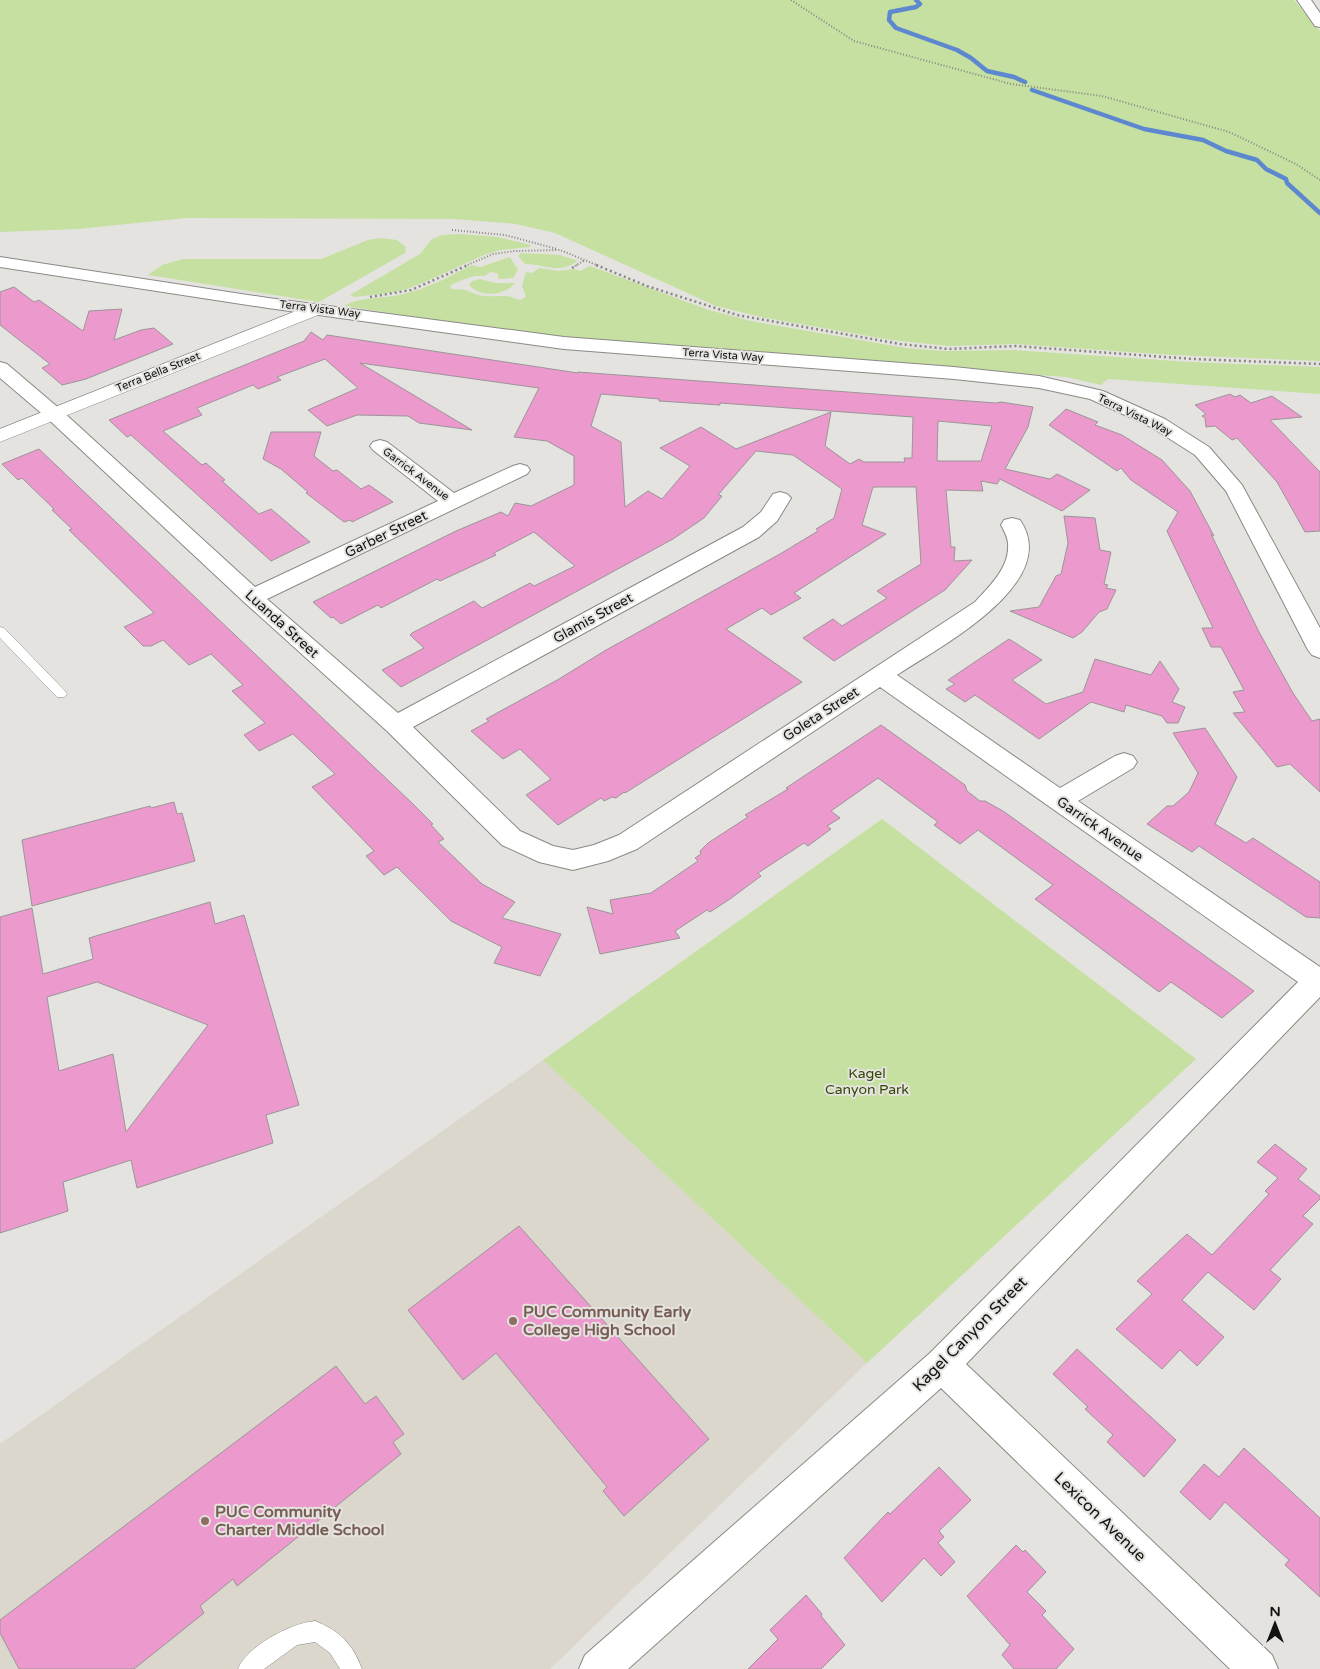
<svg xmlns="http://www.w3.org/2000/svg" width="1320" height="1669" viewBox="0 0 1320 1669" font-family="'Varela Round',sans-serif">
  <style>
    .built { fill: #dbd7cc }
    .green { fill: #c6e0a1 }
    .lines { fill: none; stroke-linecap: round; stroke-linejoin: round }
    .stream { stroke: #5d88d0; stroke-width: 4.5 }
    .building { fill: #ec99cd; stroke: #9a9698; fill-rule: evenodd }
    .service-casing { stroke: #8b8986; stroke-width: 1 }
    .minor-casing { stroke: #8b8986; stroke-width: 2 }
    .tertiary-casing { stroke: #8b8986; stroke-width: 1 }
    .path-far1 { stroke: #878683; stroke-width: 2; stroke-dasharray: 1 2; stroke-linecap: butt }
    .path { stroke: #878683; stroke-width: 2.5; stroke-dasharray: 2 3; stroke-linecap: butt }
    .service { fill: #fff; fill-rule: evenodd }
    .minor { fill: #fff; fill-rule: evenodd }
    .tertiary { fill: #fff; fill-rule: evenodd }
    .education-dot { fill: #8d6e63; stroke: #e4e3df; stroke-width: 2 }
    .labels { text-anchor: middle; dominant-baseline: central; stroke-width: 4; stroke-linejoin: round; paint-order: stroke }
    .far-street-label { font-size: 11px; fill: #131311; stroke: #e4e3df }
    .street-label { font-size: 14px; fill: #131311; stroke: #e4e3df }
    .park-label { font-size: 14px; fill: #334706; stroke: #e4e3df }
    .near-education-label { font-size: 16px; font-weight: bold; fill: #785e54; stroke: #e4e3df; text-anchor: start }
    .near-street-label { font-size: 16px; fill: #131311; stroke: #e4e3df }
  </style>
  <rect width="100%" height="100%" fill="#e4e3df"/>
  <path class="built" d="M543,1060l324,303 -317,306h-550v-225z"/>
  <path class="green" d="M0,0h1294l26,31v330l-148,-6 -156,-11 -68,2 -57,-6 -130,-23 -45,-11 -161,-73 -39,-9 -62,-5 -268,-1 -108,11 -78,3z
    M459,234l39,3 33,8 -2,2 -28,3 -17,5 -57,26 -20,8 -18,4 -34,4 -5,-2 70,-41 12,-15 10,-4z
    M380,238l17,2 9,7 -1,6 -86,49 -171,-27 14,-10 21,-6h138l47,-19z
    M521,253l39,2 18,6c-23,14 -30,3 -53,3l-7,-8z
    M510,257l8,13 -5,8 -14,1 -2,-6 -7,-1 -5,4h-11l-22,8 -2,4c5,3 10,0 16,2 17,8 20,6 39,6 8,-1 14,9 21,0l-4,-10 4,-14 6,1 7,-5 20,3 15,-2 6,2 10,-5 119,44 42,11 155,27 39,3 69,-1 177,12 129,5v27l-212,-15 -7,6 -35,-8 -463,-34 -56,-6 -203,-31c18,-10 41,-7 60,-12 25,-6 46,-18 68,-29l8,2z
    M480,279l15,4h20c-10,13 -35,15 -46,2l3,-4z
    M882,819l314,240 -329,304 -324,-303z"/>
  <g class="lines">
    <path class="stream" d="M916,0l4,4 -4,3 -26,5 -1,8 7,8 61,22 14,8 16,13 27,6 11,5
      M1032,90l112,39 59,11 23,11 31,9 9,9 20,10 1,4 33,30"/>
  </g>
  <path class="building" d="M14,287l20,15 5,-2 44,31 6,-20 33,-2 -8,31 27,-10 13,-2 19,16 -87,35 -24,6 -20,-17 8,-4 -50,-39v-33z
    M311,332l12,8 4,-5 251,38v-1l418,31 5,-1 32,5 -5,20 -23,42 45,10 7,-5 33,16 -28,21 -62,-32 -3,5 -16,-3 2,10 -37,-1 5,57h4l-1,14 18,-1 -27,30 -111,71 -31,-23 30,-19 9,7 45,-28 -10,-7 44,-27 -5,-77h-43l-11,38 24,9 -92,59 7,5 -30,17 -9,-7 -36,21 76,53 -177,111 -1,-1 -8,6 -4,-1 -8,4 -3,-3 -43,27 -32,-30 25,-16 -31,-30 -17,10 -32,-28 18,-10 -3,-2 73,-40 47,-29 174,-96 38,-23 -2,-2 18,-11 8,-29 -49,-34 -37,-4 -38,44 4,1 -18,22 -31,21 -272,148 -19,-17 42,-22 -14,-13 2,-2 62,-32 8,7 48,-25 4,3 41,-20 -41,-34 -40,21 2,2 -56,26 -3,-2 -56,29 -3,-3 -37,19 -8,-7 -2,1 -18,-16 143,-71 45,-19 7,4 7,-13 16,3 43,-21v-29l-27,-15 -33,-4 25,-49 -179,-25 112,67 -53,-7 -11,-7 -51,-1 -30,11 -19,-16 50,-22 -33,-29 -48,18 4,3 -23,9 -5,-4 -56,23 5,7 -39,16 39,34 4,-2 19,17 -3,1 37,33 12,-5 39,33 -39,19 -140,-126 -4,2 -18,-17 195,-79zM601,394l58,5v2l61,4v-2l193,14 -1,41h-8l1,4h-41l-5,-3 -9,5 -25,-18 6,-34 -95,37 -35,-22 -41,21 30,18 -28,33 -14,-8 -23,16 -4,-65 -30,-16zM938,421l54,5 -11,35h-44z
    M1230,394l5,3 5,-2 11,8 21,-7 30,21 -32,3 50,52v59l-15,1 -28,-50 -40,-44 -5,2 -17,-14 -9,1 -1,-9 -3,-2 4,-2 -11,-9z
    M1066,409l32,13 -3,3 27,10 40,25 28,31 24,45 -3,-2 48,98 34,61 19,28 8,-2v73l-30,-28 -13,3 -44,-54 12,-1 -12,-20 11,-2 -23,-43h-10l-9,-19h11l-46,-97 11,-19 -47,-32 -10,-12 -4,3 -68,-46z
    M271,432h50l-7,24 19,15 4,-1 24,19 8,-4 24,17 -41,20 -2,-2 -6,2 -38,-29 2,-1 -27,-23 -18,-10z
    M39,449l373,354 21,21 -2,1 13,14 -6,3 44,42 33,18 -13,16 59,16 -21,42 -46,-13 8,-16 -51,-26 -54,-54 -13,8 -18,-19 8,-5 -62,-64 23,-13 -42,-40 -34,17 -15,-16 21,-12 -33,-32 11,-6 -32,-31 -22,11 -26,-25 -12,6h-8l-19,-19 30,-14 -85,-83 3,-1 -20,-19 2,-1 -32,-31 -4,2 -16,-16z
    M1064,516l31,2 5,32 11,2 -7,32 4,1 -2,3 10,2 -9,19 -8,3 -17,20 -9,6 -63,-27 29,-4 17,-31 5,-2 7,-31z
    M1009,639l33,21 -30,20 34,24 37,-12 12,-33 56,16 9,-14 19,28 -7,13 13,5 -7,16h-11l-5,-7 -36,-11 -2,7 -33,-10 -52,37 -64,-44 -10,7 -19,-13 9,-5 -7,-4z
    M881,725l84,60 2,6 13,10h5l18,10 251,180 -32,27 -51,-36 -12,10 -124,-93 18,-14 -75,-55 -18,14 -26,-19 4,-3 -60,-44 -47,33 9,7 -13,8 4,3 -23,17 -4,-3 -46,30 3,3 -31,23 -20,13 -3,-2 -32,21 5,7 -80,16 -13,-47 26,7 -3,-14 41,-7 47,-32 -3,-3 6,-4 -1,-3 8,-8 40,-26 -3,-2 43,-26 -2,-1z
    M1205,728l32,49 -22,47 31,19 7,-5 67,44v36l-14,-1 -107,-71 -7,6 -45,-28 20,-18h6l16,-14 9,-19 -25,-40z
    M174,802l3,12 5,-1 13,48 -163,45 -10,-66 128,-34 1,2z
    M210,902l5,22 29,-9 55,190 -33,10 7,28 -136,45 -6,-28 -68,22 5,29 -68,22v-316l32,-9 11,66 50,-15 -4,-21zM97,982l111,43 -82,107 -13,-78 -54,17 -12,-74z
    M1275,1144l32,25 -9,10 22,17v3l-17,17 10,8 -43,46 11,9 -27,31 -46,-38 -26,28 42,37 -27,29 -17,-16 -18,19 -46,-40 36,-35 -15,-13 50,-47 25,21 57,-61 -4,-3 13,-13 -21,-16z
    M519,1226l190,213 -85,77 -21,-25 4,-4 -111,-134 -33,27 -55,-70z
    M1077,1349l99,91 -32,37 -37,-35 6,-7 -28,-26 3,-2 -35,-33z
    M336,1366l29,38 11,-8 28,38 -11,8 8,12 -164,132 -4,-7 -33,27 4,7 -70,56h-115l-19,-36v-13z
    M1244,1448l76,70v79l-35,-32 4,-5 -64,-58 -15,18 -30,-28 24,-28 15,13z
    M939,1467l32,33 -32,31 5,6 -6,6 17,19 -14,14 -17,-18 -42,44 -38,-44 44,-46 2,2z
    M1016,1545l7,7 2,-2 21,22 -19,20 19,19 -4,4 32,34 -18,20h-42l-12,-14 8,-10 -43,-49z
    M806,1595l16,19 -1,2 24,29 -24,24h-73l30,-30 -8,-9z"/>
  <g class="lines">
    <g class="service-casing">
      <path id="service" d="M0,627l4,1 61,63 2,3 -2,3h-8l-57,-59z
        M315,1621c25,10 37,22 47,48h-22l-10,-16 -15,-11 -18,3 -33,24h-26c9,-23 53,-46 77,-48z"/>
    </g>
    <g class="minor-casing">
      <path id="minor" d="M1297,0h14l9,13v14l-5,-1z
        M0,257l268,41 296,39 390,30 85,9 64,15 62,28 44,28 33,38 78,143v30l-8,-3 -4,-5 -82,-159 -31,-36 -44,-28 -61,-28 -51,-11 -85,-9 -390,-30 -296,-41 -268,-41z
        M0,362l7,2 54,46 194,177 183,-86 -65,-51 -3,-4 3,-4 7,-2 7,2 67,51 59,-27 7,-2 7,2 3,4 -3,4 -260,125 131,114 345,-186 18,-15 12,-18 7,-2 7,2 4,4 -14,23 -18,16 -346,190 107,104 33,15 20,4 21,-5 25,-10 356,-233c14,-15 35,-35 33,-58 0,-7 -4,-13 -7,-19l3,-5 8,-2 8,2c43,63 -81,127 -123,155l163,113 55,-32 9,-3 9,3 4,6 -4,6 -55,33 242,166v30l-354,367 306,291 6,14h-48l-289,-281 -313,281h-49l6,-14 345,-302 368,-371 -418,-295 -243,162 -29,12 -35,9 -34,-8 -37,-17 -115,-114 -143,-129 -197,-184 -47,-40z"/>
    </g>
    <g class="tertiary-casing">
      <path id="tertiary" d="M316,303l7,2 2,4 -2,4 -323,129v-13z"/>
    </g>
    <path class="path-far1" d="M791,0l63,41 157,43 91,12 127,36 67,32 24,16
      M452,230l53,5 52,14
      M465,266l28,-12 22,-3 45,-1 39,16
      M575,266l10,-6"/>
    <path class="path" d="M596,265l51,21 90,29 163,29 48,5 67,-3 178,13 127,5
      M572,268l5,-3
      M370,297l41,-7 57,-25"/>
    <use href="#service" class="service"/>
    <use href="#minor" class="minor"/>
    <use href="#tertiary" class="tertiary"/>
  </g>
  <g class="education-dot">
    <circle cx="513" cy="1321" r="5"/>
    <circle cx="205" cy="1521" r="5"/>
  </g>
  <g class="labels">
    <g class="far-street-label">
      <text transform="translate(320 309) rotate(7)">Terra Vista Way</text>
      <text transform="translate(723 355) rotate(4)">Terra Vista Way</text>
      <text transform="translate(158 372) rotate(-22)">Terra Bella Street</text>
      <text transform="translate(1135 415) rotate(26)">Terra Vista Way</text>
      <text transform="translate(416 474) rotate(37)">Garrick Avenue</text>
    </g>
    <g class="street-label">
      <text transform="translate(386 534) rotate(-26)">Garber Street</text>
      <text transform="translate(593 618) rotate(-29)">Glamis Street</text>
      <text transform="translate(282 624) rotate(42)">Luanda Street</text>
      <text transform="translate(821 714) rotate(-33)">Goleta Street</text>
      <text transform="translate(1100 829) rotate(35)">Garrick Avenue</text>
    </g>
    <g class="park-label">
      <text x="867" y="1073">Kagel<tspan x="867" dy="16">Canyon Park</tspan></text>
    </g>
    <g class="near-education-label">
      <text x="523" y="1312">PUC Community Early<tspan x="523" dy="18">College High School</tspan></text>
      <text x="215" y="1512">PUC Community<tspan x="215" dy="18">Charter Middle School</tspan></text>
    </g>
    <g class="near-street-label">
      <text transform="translate(970 1334) rotate(-45)">Kagel Canyon Street</text>
      <text transform="translate(1100 1517) rotate(44)">Lexicon Avenue</text>
    </g>
  </g>
  <g transform="translate(1275 1624)" stroke="#e4e3df" stroke-width="4" paint-order="stroke">
  <path d="M0-4L9 19L0 12L-9 19Z" fill="#131311"/>
  <text y="-8" font-size="14" font-weight="bold" text-anchor="middle" fill="#131311">N</text>
  </g>
</svg>
